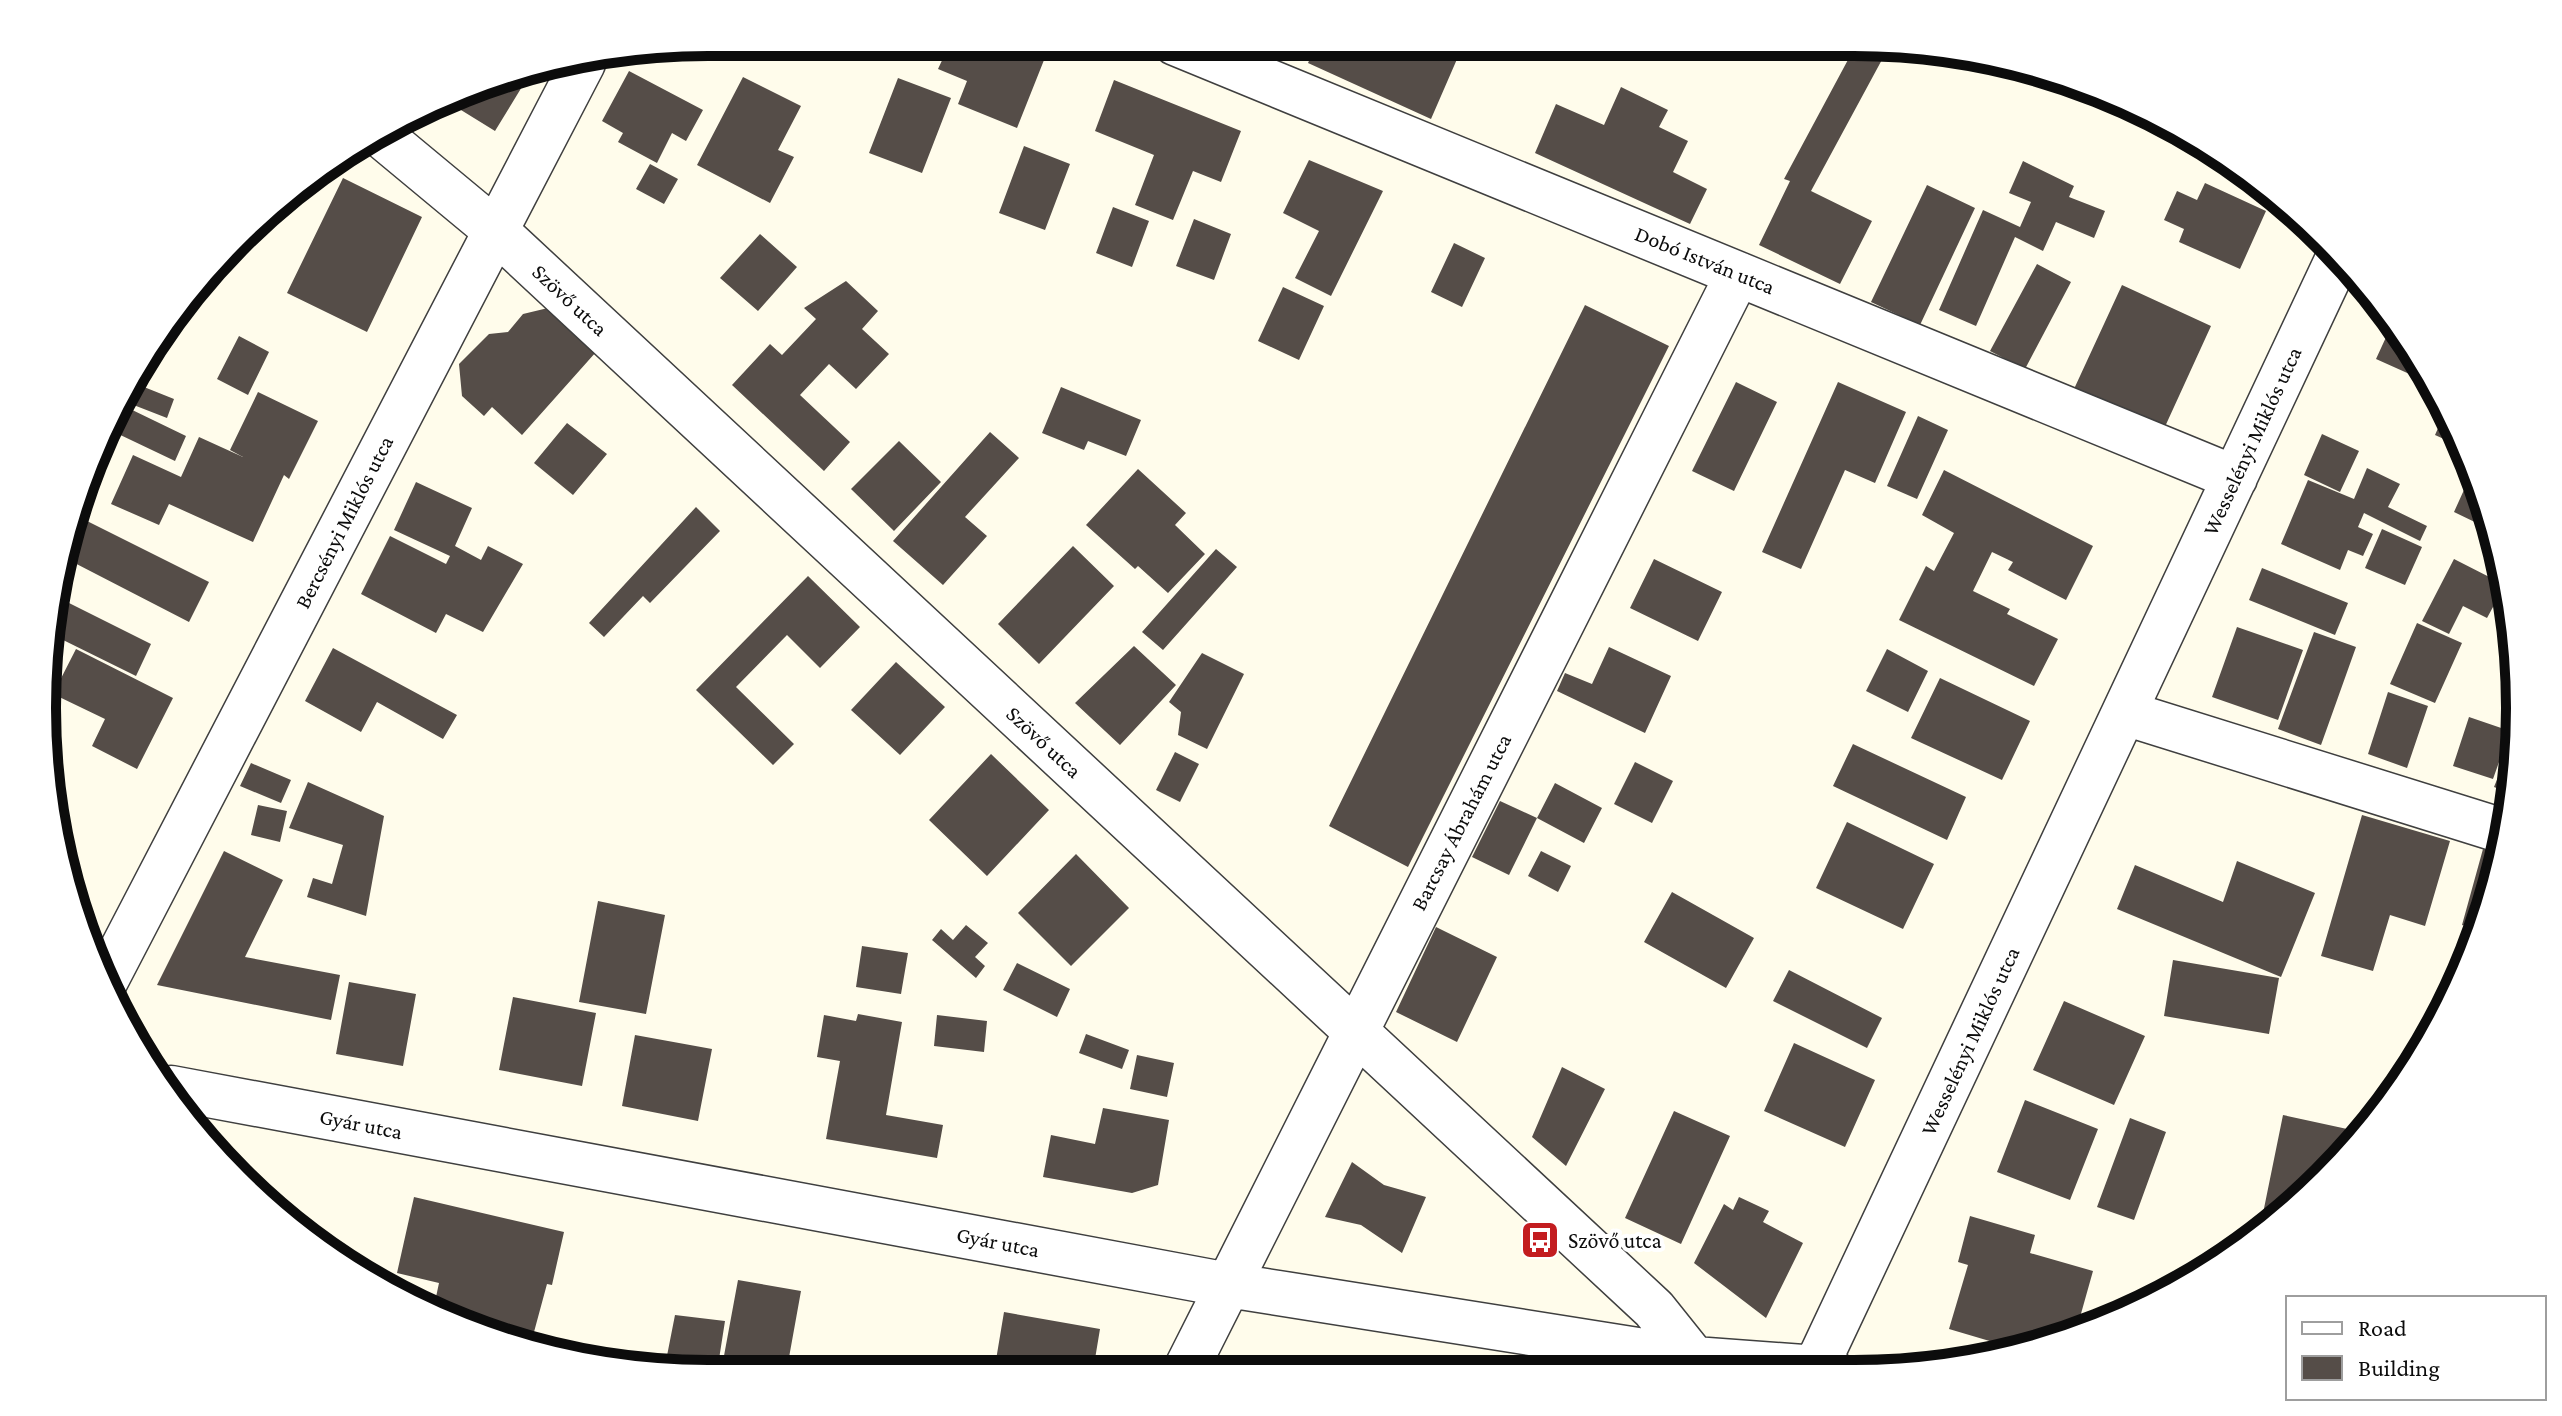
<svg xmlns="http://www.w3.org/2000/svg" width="2562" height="1416" viewBox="0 0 2562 1416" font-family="'Crimson Pro',serif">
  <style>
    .building { fill: #554d48 }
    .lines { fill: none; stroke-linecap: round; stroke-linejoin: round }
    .minor-casing { stroke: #3f3f3f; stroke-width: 47 }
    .minor { stroke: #fff; stroke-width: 44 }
    .labels { text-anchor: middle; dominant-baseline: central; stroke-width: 8; stroke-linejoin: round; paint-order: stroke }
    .street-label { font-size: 22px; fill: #0c0c0c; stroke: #fff }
    .poi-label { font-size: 22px; fill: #0c0c0c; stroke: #fff; text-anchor: start }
    .rim { fill: none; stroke: #0c0c0c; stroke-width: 10 }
  </style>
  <rect width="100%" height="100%" fill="#fffceb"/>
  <path class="building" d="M770,42h34l-5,12z
    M915,42h114l19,8 -31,78 -59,-24 9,-23 -29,-12 7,-15z
    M1317,43h147l-33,76 -123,-56z
    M1857,43h34l-80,148 61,30 -32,63 -81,-39 31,-64 -6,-2z
    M629,71l74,39 -17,31 -14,-8 -15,30 -39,-21 5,-9 -21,-12z
    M531,72l-36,59 -47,-29 46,-25z
    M743,77l58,29 -23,44 16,7 -24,46 -73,-38z
    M898,78l53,20 -29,75 -53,-20z
    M1114,80l127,51 -20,51 -28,-11 -20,49 -38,-15 19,-50 -59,-24z
    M1621,87l47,23 -9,17 29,14 -15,31 34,17 -17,35 -155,-71 21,-49 48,21z
    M1024,146l46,18 -25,66 -46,-17z
    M1309,160l74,31 -52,105 -36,-18 24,-47 -36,-18z
    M2023,161l51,25 -5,11 36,14 -11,27 -38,-16 -13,29 -28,-14 -39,89 -37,-16 44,-100 37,17 11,-25 -22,-9z
    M650,164l28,15 -14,25 -28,-15z
    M343,178l79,39 -55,115 -80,-39z
    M2205,183l61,28 -26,58 -61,-27 5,-13 -20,-9 13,-29 20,9z
    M1927,185l48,23 -55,117 -49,-23z
    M288,195l6,3 -10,21 -12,-6z
    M1113,207l36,14 -17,46 -36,-14z
    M1194,219l37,15 -17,46 -38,-14z
    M760,234l37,33 -39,44 -38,-33z
    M1454,243l31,15 -23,49 -31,-15z
    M2037,264l34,18 -46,87 -35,-18z
    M846,281l32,30 -16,18 27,25 -33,35 -27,-25 -29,31 50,47 -26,29 -92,-86 38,-41 12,11 34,-36 -12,-11z
    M2122,285l89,41 -48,105 -89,-42z
    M1283,287l41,19 -25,54 -41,-19z
    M1585,305l84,41 -261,521 -79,-41z
    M548,308l48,44 -74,83 -30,-28 -8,9 -22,-20 -3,-32 30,-30 19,-2 15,-18z
    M2393,322l2,1 39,62 -58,-26z
    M239,336l30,16 -21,43 -31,-16z
    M1736,382l41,20 -43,89 -42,-20z
    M1838,382l68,30 -31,71 -30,-13 -44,99 -39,-17z
    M139,385l35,14 -7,19 -36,-14z
    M1061,387l80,33 -15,36 -38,-15 -4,9 -42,-17z
    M258,392l60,29 -29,58 -5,-4 -31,67 -84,-38 -10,21 -48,-21 22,-49 48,22 18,-40 44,20 -13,-7z
    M124,406l62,30 -11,25 -63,-30z
    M2446,410l6,4 12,34 -29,-13z
    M1918,416l30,14 -31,69 -30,-13z
    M567,423l40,31 -34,41 -39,-32z
    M990,432l29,26 -54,59 22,19 -44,49 -50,-44z
    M2322,434l37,17 -19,41 -36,-17z
    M899,441l42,41 -47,49 -43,-42z
    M2367,468l33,16 -12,23 39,19 -7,15 -56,-28 -6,14 15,7 -10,22 -15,-6 -8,20 -59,-26 27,-64 46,19z
    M1138,469l48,44 -11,12 30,29 -37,39 -30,-27 -3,3 -49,-44z
    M1944,470l149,76 -27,54 -58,-30 5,-8 -21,-10 -19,39 37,18 -3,5 51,25 -24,47 -135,-66 27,-54 8,5 20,-38 -32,-18z
    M2473,470l16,43 -6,13 -29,-14z
    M416,482l56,26 -17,38 26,14 7,-14 35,18 -40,68 -37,-18 -10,19 -75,-39 29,-58 56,28 4,-8 -56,-26z
    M696,507l24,24 -70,72 -7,-7 -39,41 -15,-14z
    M79,517l130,65 -20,40 -126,-65 2,-22 6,-14 5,2z
    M2382,529l40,18 -17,38 -40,-17z
    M1073,546l41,40 -75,78 -41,-40z
    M1216,549l21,18 -74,83 -21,-18z
    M1654,559l68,33 -24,49 -68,-33z
    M2454,559l51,26 -18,33 -24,-12 -14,28 -27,-13z
    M2262,568l86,35 -13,32 -86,-35z
    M808,576l52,51 -40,41 -33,-33 -51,52 58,57 -21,21 -77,-75z
    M59,598l92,46 -15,32 -81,-40z
    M2417,623l45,20 -27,60 -45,-19z
    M2237,627l66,23 -25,70 -66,-23z
    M2314,632l42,15 -35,98 -43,-16z
    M1134,646l42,39 -56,60 -45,-42z
    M1609,647l62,29 -26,57 -88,-42 8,-18 27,11z
    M333,648l124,67 -14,24 -66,-37 -16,30 -56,-31z
    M76,649l97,49 -36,71 -45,-23 13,-27 -52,-25z
    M1887,649l41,22 -20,41 -42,-21z
    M1202,653l42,21 -37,75 -29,-14 3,-23 -12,-10z
    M896,662l49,45 -45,48 -49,-45z
    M1940,678l90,43 -28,59 -91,-42z
    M2388,692l40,14 -21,62 -39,-14z
    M2469,717l41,14 -17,48 -40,-13z
    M2516,732l-2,63 -20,-8z
    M1853,744l113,53 -19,43 -114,-54z
    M1175,752l24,12 -19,38 -24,-12z
    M991,754l58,56 -62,66 -58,-56z
    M1635,762l38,19 -21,42 -38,-19z
    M251,763l40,17 -10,23 -41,-17z
    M308,782l76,34 -18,100 -59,-19 6,-19 19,6 11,-39 -54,-17z
    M1555,783l47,25 -18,35 -47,-25z
    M1500,801l37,17 -28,57 -37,-18z
    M258,805l29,6 -7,31 -29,-7z
    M2362,815l88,26 -25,85 -35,-11 -17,56 -52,-15z
    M1847,822l87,42 -31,65 -87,-41z
    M2483,849l17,6 -19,76 -19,-6z
    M224,851l59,29 -38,77 95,18 -9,45 -174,-35z
    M1541,851l30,15 -13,26 -30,-16z
    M1076,854l53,54 -58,58 -53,-53z
    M2237,861l78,32 -34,84 -164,-68 18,-44 88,37z
    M1672,892l82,46 -28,50 -82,-46z
    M598,901l67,14 -19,99 -67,-12z
    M966,925l22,18 -13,14 10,9 -9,12 -44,-38 9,-11 12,11z
    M1436,927l61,30 -40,85 -61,-30z
    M862,946l46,7 -7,41 -45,-7z
    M2173,960l106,18 -10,56 -105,-18z
    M1017,963l53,26 -13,28 -54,-27z
    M1789,970l93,48 -15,30 -94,-47z
    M349,982l67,12 -13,72 -67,-12z
    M513,997l83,16 -14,73 -83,-16z
    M2064,1001l81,35 -31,69 -81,-35z
    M858,1014l44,8 -16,93 57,10 -6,33 -111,-19 14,-78 -23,-4 7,-42 32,6z
    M937,1015l50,6 -3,31 -50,-6z
    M1086,1034l43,16 -7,19 -43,-16z
    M635,1035l77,14 -14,72 -76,-15z
    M1794,1043l81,37 -30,67 -81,-36z
    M1137,1055l37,8 -7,34 -37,-8z
    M1562,1067l43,22 -39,77 -34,-29z
    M2025,1100l73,29 -28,71 -73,-28z
    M1103,1108l66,12 -11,65 -26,8 -89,-16 8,-42 44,9z
    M1674,1111l56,25 -49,108 -56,-26z
    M2283,1115l78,17 -36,47 -66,54z
    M2130,1118l36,14 -32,88 -37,-13z
    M1352,1162l32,23 42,12 -24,56 -41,-28 -36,-8z
    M414,1197l150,35 -12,53 -5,-1 -13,48 -21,-5 -3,15 -16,-3 -61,-28 6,-28 -42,-10z
    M1739,1197l30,14 -6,11 40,21 -37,75 -72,-55 30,-59 9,6z
    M1970,1216l65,19 -5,18 63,18 -18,64 -55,15 -71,-21 19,-64 -10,-3z
    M738,1280l63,11 -13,72 -12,-2 -3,11h-52z
    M1004,1312l96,17 -7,42 -99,1z
    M675,1315l50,6 -8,51 -53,-1z"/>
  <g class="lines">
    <g class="minor-casing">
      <path id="minor" d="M1175,43l1060,435
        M383,137l112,93 1159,1079 40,50
        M2125,713l381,119
        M105,982l478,-919
        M171,1088l1057,197 466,74 136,10
        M1815,1369l524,-1113
        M1185,1371l553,-1097"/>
    </g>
    <use href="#minor" class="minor"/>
  </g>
  <defs>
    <g id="bus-square" transform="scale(2)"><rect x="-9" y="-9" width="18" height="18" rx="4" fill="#c31d20" stroke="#fff"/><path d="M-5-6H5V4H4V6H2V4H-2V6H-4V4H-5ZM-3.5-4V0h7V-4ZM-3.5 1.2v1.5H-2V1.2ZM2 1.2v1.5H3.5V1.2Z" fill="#fff"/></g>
  </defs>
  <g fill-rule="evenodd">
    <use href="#bus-square" x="1540" y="1240"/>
  </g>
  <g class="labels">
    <g class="street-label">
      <text transform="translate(1705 260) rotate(22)">Dobó István utca</text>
      <text transform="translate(570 300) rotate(43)">Szövő utca</text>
      <text transform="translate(2252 441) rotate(-65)">Wesselényi Miklós utca</text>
      <text transform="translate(344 522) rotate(-63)">Bercsényi Miklós utca</text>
      <text transform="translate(1044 742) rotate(43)">Szövő utca</text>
      <text transform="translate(1461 822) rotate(-63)">Barcsay Ábrahám utca</text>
      <text transform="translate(1970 1041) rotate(-65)">Wesselényi Miklós utca</text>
      <text transform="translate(361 1124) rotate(11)">Gyár utca</text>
      <text transform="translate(998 1242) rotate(11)">Gyár utca</text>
    </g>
    <g class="poi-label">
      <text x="1568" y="1240">Szövő utca</text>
    </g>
  </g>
  <path d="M0 0H2562V1416H0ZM708 56H1854A652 652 0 0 1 2506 708V708A652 652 0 0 1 1854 1360H708A652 652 0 0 1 56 708V708A652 652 0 0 1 708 56Z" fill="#fff" fill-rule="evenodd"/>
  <path class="rim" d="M708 56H1854A652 652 0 0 1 2506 708V708A652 652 0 0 1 1854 1360H708A652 652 0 0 1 56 708V708A652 652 0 0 1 708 56Z"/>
  <rect x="2286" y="1296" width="260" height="104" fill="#ffffff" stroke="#9e9e9e" stroke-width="2"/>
  <rect x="2302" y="1322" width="40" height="12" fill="#ffffff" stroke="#9e9e9e" stroke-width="2"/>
  <text x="2358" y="1336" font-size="24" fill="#0c0c0c">Road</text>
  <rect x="2302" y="1356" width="40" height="24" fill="#554d48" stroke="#9e9e9e" stroke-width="2"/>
  <text x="2358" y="1376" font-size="24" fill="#0c0c0c">Building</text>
</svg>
